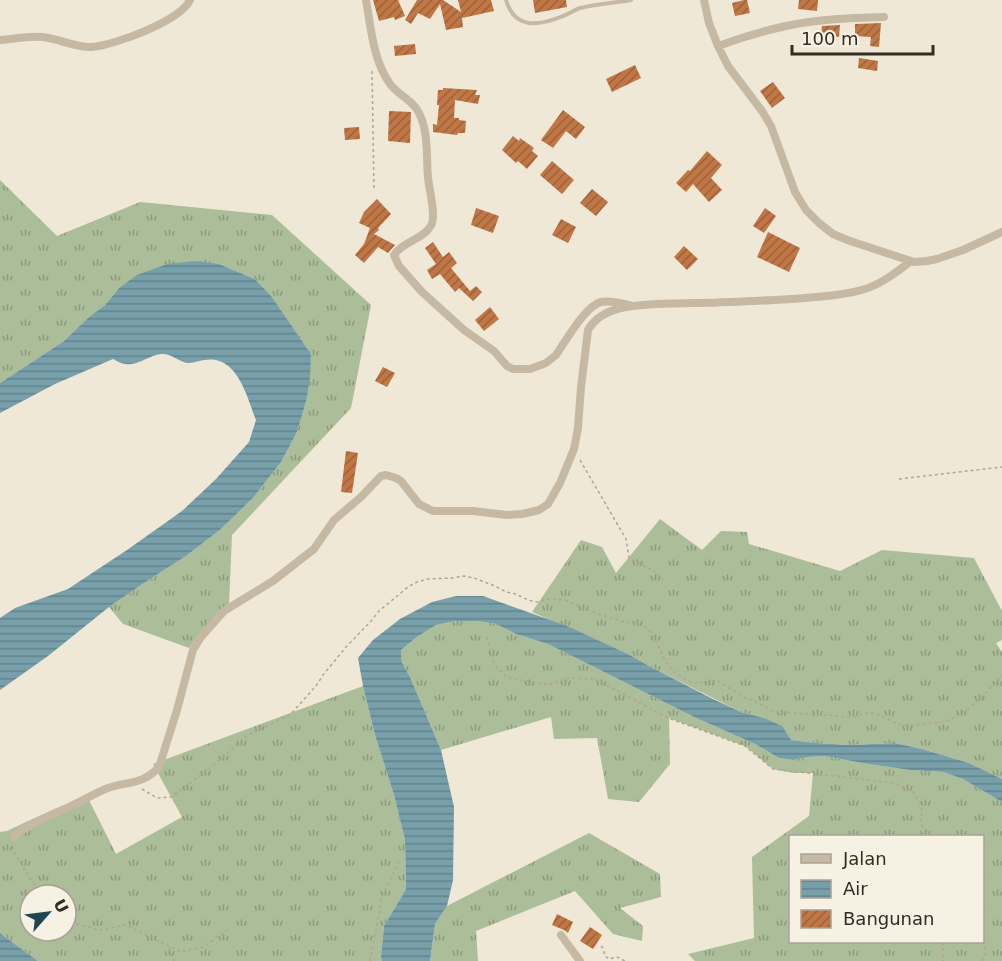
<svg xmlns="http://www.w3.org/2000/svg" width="1002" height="961" viewBox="0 0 1002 961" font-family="'DejaVu Sans',sans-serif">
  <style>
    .grass { fill: url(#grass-tufts); fill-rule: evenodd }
    .water { fill: url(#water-rules) }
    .building { fill: url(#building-hatch) }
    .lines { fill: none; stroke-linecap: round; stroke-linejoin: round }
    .path { stroke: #b2a48f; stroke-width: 1.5; stroke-dasharray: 3 3; stroke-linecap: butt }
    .lane { stroke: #c6b9a4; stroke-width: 4 }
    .street { stroke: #c6b9a4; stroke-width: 8 }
  </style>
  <defs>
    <pattern id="grass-tufts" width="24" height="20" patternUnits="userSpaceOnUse" patternTransform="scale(1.5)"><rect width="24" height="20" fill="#abbd99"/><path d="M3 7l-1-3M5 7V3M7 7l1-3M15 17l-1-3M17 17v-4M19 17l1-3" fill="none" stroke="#8c9a7d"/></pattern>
    <pattern id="water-rules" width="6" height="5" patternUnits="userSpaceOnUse" patternTransform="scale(1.5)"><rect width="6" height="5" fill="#78a0ab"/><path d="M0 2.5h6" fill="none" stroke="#63838b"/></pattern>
    <pattern id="building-hatch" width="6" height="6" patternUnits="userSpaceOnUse" patternTransform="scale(1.5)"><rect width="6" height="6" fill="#c07745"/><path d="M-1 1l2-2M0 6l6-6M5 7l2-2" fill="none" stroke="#9d6239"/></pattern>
  </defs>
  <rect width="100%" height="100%" fill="#efe8d7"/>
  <path class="grass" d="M0,180l57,56 83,-34 132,13 99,90 -20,103 -119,127 -3,70 -32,33 -8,10 -66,-24 -14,-17 44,-30 33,-21 35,-27 32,-31 28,-36 16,-30 9,-30 5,-48 -39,-57 -17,-18 -36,-15 -100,24 -14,17 -16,12 -25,24 -64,42z
    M660,519l42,31 19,-19 26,1 2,12 91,27 42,-21 92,8 28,53v29l-6,3 6,9v127l-33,-16 -47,-14 -27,-6 -45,2 -34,-2 -25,-3 -27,-22 -23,-6 -92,-46 -19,-11 -98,-43 49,-72 21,7 14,26z
    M456,621h22l18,3 20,10 32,10 146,73 61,27 24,14 14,2 15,-3 16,-1 44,8 42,6 33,2 20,7 39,23v159h-307l-7,-7 66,-16 -2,-81 57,-41 4,-43h-20l-20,-4 -28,-23 -76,-28 1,46 -31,38 -31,-3 -11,-61 -43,1 -3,-22 -110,33 -31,-73 -8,-14 -1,-13 16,-13 19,-12zM790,836h192v106h-192z
    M363,686l12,49 19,60 11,45 1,49 -22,37 -3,31 1,4h-344l-38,-28v-101l7,-1 21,-10 59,-25 29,58 66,-37 -29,-53zM30,895h36v36h-36z
    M589,833l71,41 1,23 -41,11 23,18 -1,15 -29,-7 -38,-43 -99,40 2,30h-48l5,-37 12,-18z"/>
  <path class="water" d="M195,261l24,3 36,15 17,18 39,57 -1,24 -4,24 -9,30 -16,30 -28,36 -32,31 -35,27 -33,21 -44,30 -61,49 -48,34v-72l15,-10 53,-19 59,-39 55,-39 34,-32 33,-37 7,-22c-8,-20 -16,-55 -40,-60 -12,-2 -19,3 -28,3 -9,-1 -17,-10 -27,-9 -12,1 -23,12 -35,10 -4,0 -9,-3 -13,-5l-58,25 -55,29v-30l64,-42 25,-24 16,-12 14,-17 18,-13 30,-11z
    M456,596h27l84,30 63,29 19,11 64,33 28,13 23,6 18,8 9,14 25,3 34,2 45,-2 27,6 47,14 33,16v23l-39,-23 -20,-7 -33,-2 -42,-6 -44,-8 -16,1 -15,3 -14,-2 -24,-14 -61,-27 -146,-73 -32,-10 -20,-10 -18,-3h-22l-20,4 -19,12 -16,13 1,13 8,14 31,73 13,57 -1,73 -6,26 -12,18 -5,37h-48l-1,-4 3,-31 22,-37 -1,-49 -11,-45 -19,-60 -12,-49 -5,-28 15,-18 27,-21 32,-17z
    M0,933l38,28h-38z"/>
  <path class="building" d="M373,0h25l7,16 -10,4 -1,-3 -15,4z
    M417,0h26l18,12 -3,-12h33l3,11 -32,7 1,9 -17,3 -6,-26 -10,15 -12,-6 -7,11 -6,-4z
    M533,0h33l1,7 -32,6z
    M744,0h3l3,13 -15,3 -3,-13z
    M799,0h19l-1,11 -19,-2z
    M881,23l-2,24 -9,-1 1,-9 -16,-1v-12z
    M840,25l-1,12 -18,-2 1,-9z
    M415,44l1,10 -21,2 -1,-10z
    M859,58l19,3 -1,10 -19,-3z
    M635,65l6,13 -29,14 -6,-13z
    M773,82l12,16 -13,10 -12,-17z
    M443,88l34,2 -2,5h5l-2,9 -23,-4 -1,18h5v2l7,1 -1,12h-7l-1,2 -24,-3v-8l4,1 2,-20h-2l1,-15h5z
    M563,110l22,17 -9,12 -10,-8 -13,17 -12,-8z
    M389,111l22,1 -1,31 -22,-2z
    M359,127l1,12 -15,1 -1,-12z
    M513,136l6,5 1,-3 14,10 -2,3 6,5 -11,13 -9,-8 -2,2 -14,-13z
    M707,151l15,14 -11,13 11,12 -13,12 -16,-18 -7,8 -10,-9 12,-13 2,1z
    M552,161l22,19 -12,14 -22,-19z
    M592,189l16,13 -12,14 -16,-13z
    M377,199l14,15 -13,14 1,2 -5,4 21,11 -7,8 -10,-6 -14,16 -9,-8 9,-11 6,-16 -11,-5 5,-11z
    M476,208l23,8 -6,17 -22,-8z
    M765,208l11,8 -12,17 -11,-7z
    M561,219l15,8 -8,16 -16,-8z
    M768,232l32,16 -11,24 -32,-15z
    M433,242l10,15 6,-5 8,11 -6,5 19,23 6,-5 6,6 -9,9 -14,-13 -4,4 -15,-18 -8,5 -5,-9 9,-6 -11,-16z
    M684,246l14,13 -11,11 -13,-13z
    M490,307l9,12 -15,12 -9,-11z
    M383,367l12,6 -8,14 -12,-6z
    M346,451l12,2 -6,40 -11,-1z
    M557,914l16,8 -5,11 -4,-3 -12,-5z
    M590,927l12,8 -9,14 -13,-8z"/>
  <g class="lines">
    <path class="path" d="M372,71l2,118
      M580,460l46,79 3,19 25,13 9,9
      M899,479l103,-12
      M487,637l7,27 14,14 41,7 18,-7 28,1 73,39 77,28 28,23 122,14 18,9 9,14 -1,18 10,12
      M142,789l15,9 14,-1 39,-29 38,-33 43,-21 25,-28 7,-11 23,-28 25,-26 8,-10 29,-24 9,-5 11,-3 25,-1 11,-2 10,2 21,8 11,6 10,2 12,6 9,2 11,-3 17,1 23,10 28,10 19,4 10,3 6,5 16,32 6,7 15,10 6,2 13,-1 9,-2 28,17 10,4 20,11 67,4c13,4 20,-4 31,-3 11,2 20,10 31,12 6,1 12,0 18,-1 9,-1 19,-1 28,-4 21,-8 37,-28 53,-44
      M13,847l-1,2 21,34 11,12
      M66,919l2,3 33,8 25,-5 55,27 22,-5 26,-18
      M943,942v19
      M601,946l2,2 2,8 4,3 8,-2 8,4
      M169,948l5,13
      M370,961l12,-64 18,-38
      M982,961l4,-8 -4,-14"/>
    <path class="lane" d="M506,0c9,30 33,26 57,16 6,-2 11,-6 17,-8 16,-4 34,-5 51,-8"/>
    <path class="street" d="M366,0c5,28 7,60 24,84 8,11 24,17 29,29 10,20 7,43 9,64 1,12 5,25 5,37 0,4 0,10 -3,13 -7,12 -28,15 -36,28l5,11 23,26 42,38 30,21 13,15 6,3h17l16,-6 10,-8c9,-13 29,-49 45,-53 9,-2 19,1 28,3
      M704,0l5,23 9,23 10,20 34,45 9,15 24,66 11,18 13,13 14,11 17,7 64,21 13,-1 10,-2 26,-9 39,-18
      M0,40c13,-1 28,-4 42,-3 16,1 33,11 50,10 23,-2 88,-26 98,-47
      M718,46c22,-8 45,-15 68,-20 32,-7 65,-8 98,-9
      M14,837c9,-12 47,-26 61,-33 11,-5 22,-12 33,-16 20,-7 35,-3 51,-21l18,-57 16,-60 8,-13 23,-26 49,-30 41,-32 20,-29 27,-23 20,-21 5,-1 10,3 5,3 18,23 14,7h40l34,4 15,-1 17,-4 9,-6 12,-21 14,-34 4,-21 3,-41 7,-57c7,-12 20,-19 33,-22 23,-5 46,-4 69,-5 34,0 67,-2 101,-4 25,-2 53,-3 77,-11 16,-6 30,-17 43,-27
      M561,935l19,26"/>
  </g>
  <rect x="789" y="835" width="195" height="108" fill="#f7f1e3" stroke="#a8a297" stroke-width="1.5"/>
  <rect x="801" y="854" width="30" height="9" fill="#c6b9a4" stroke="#a8a297" stroke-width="1.5"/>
  <text x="843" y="865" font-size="18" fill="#322c25">Jalan</text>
  <rect x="801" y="880" width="30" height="18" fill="url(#water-rules)" stroke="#a8a297" stroke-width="1.5"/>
  <text x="843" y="895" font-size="18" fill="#322c25">Air</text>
  <rect x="801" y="910" width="30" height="18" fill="url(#building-hatch)" stroke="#a8a297" stroke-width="1.5"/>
  <text x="843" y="925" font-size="18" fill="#322c25">Bangunan</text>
  <g transform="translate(48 913) rotate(62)"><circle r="28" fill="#f7f1e3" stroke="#a8a297" stroke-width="1.5"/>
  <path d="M0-4.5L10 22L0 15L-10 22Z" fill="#1e4551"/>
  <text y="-9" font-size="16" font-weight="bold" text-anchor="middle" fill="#322c25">U</text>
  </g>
  <path d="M792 45v9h141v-9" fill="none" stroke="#322c25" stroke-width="3"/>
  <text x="801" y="45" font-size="18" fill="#322c25" stroke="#f7f1e3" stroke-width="4.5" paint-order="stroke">100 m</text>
</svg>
